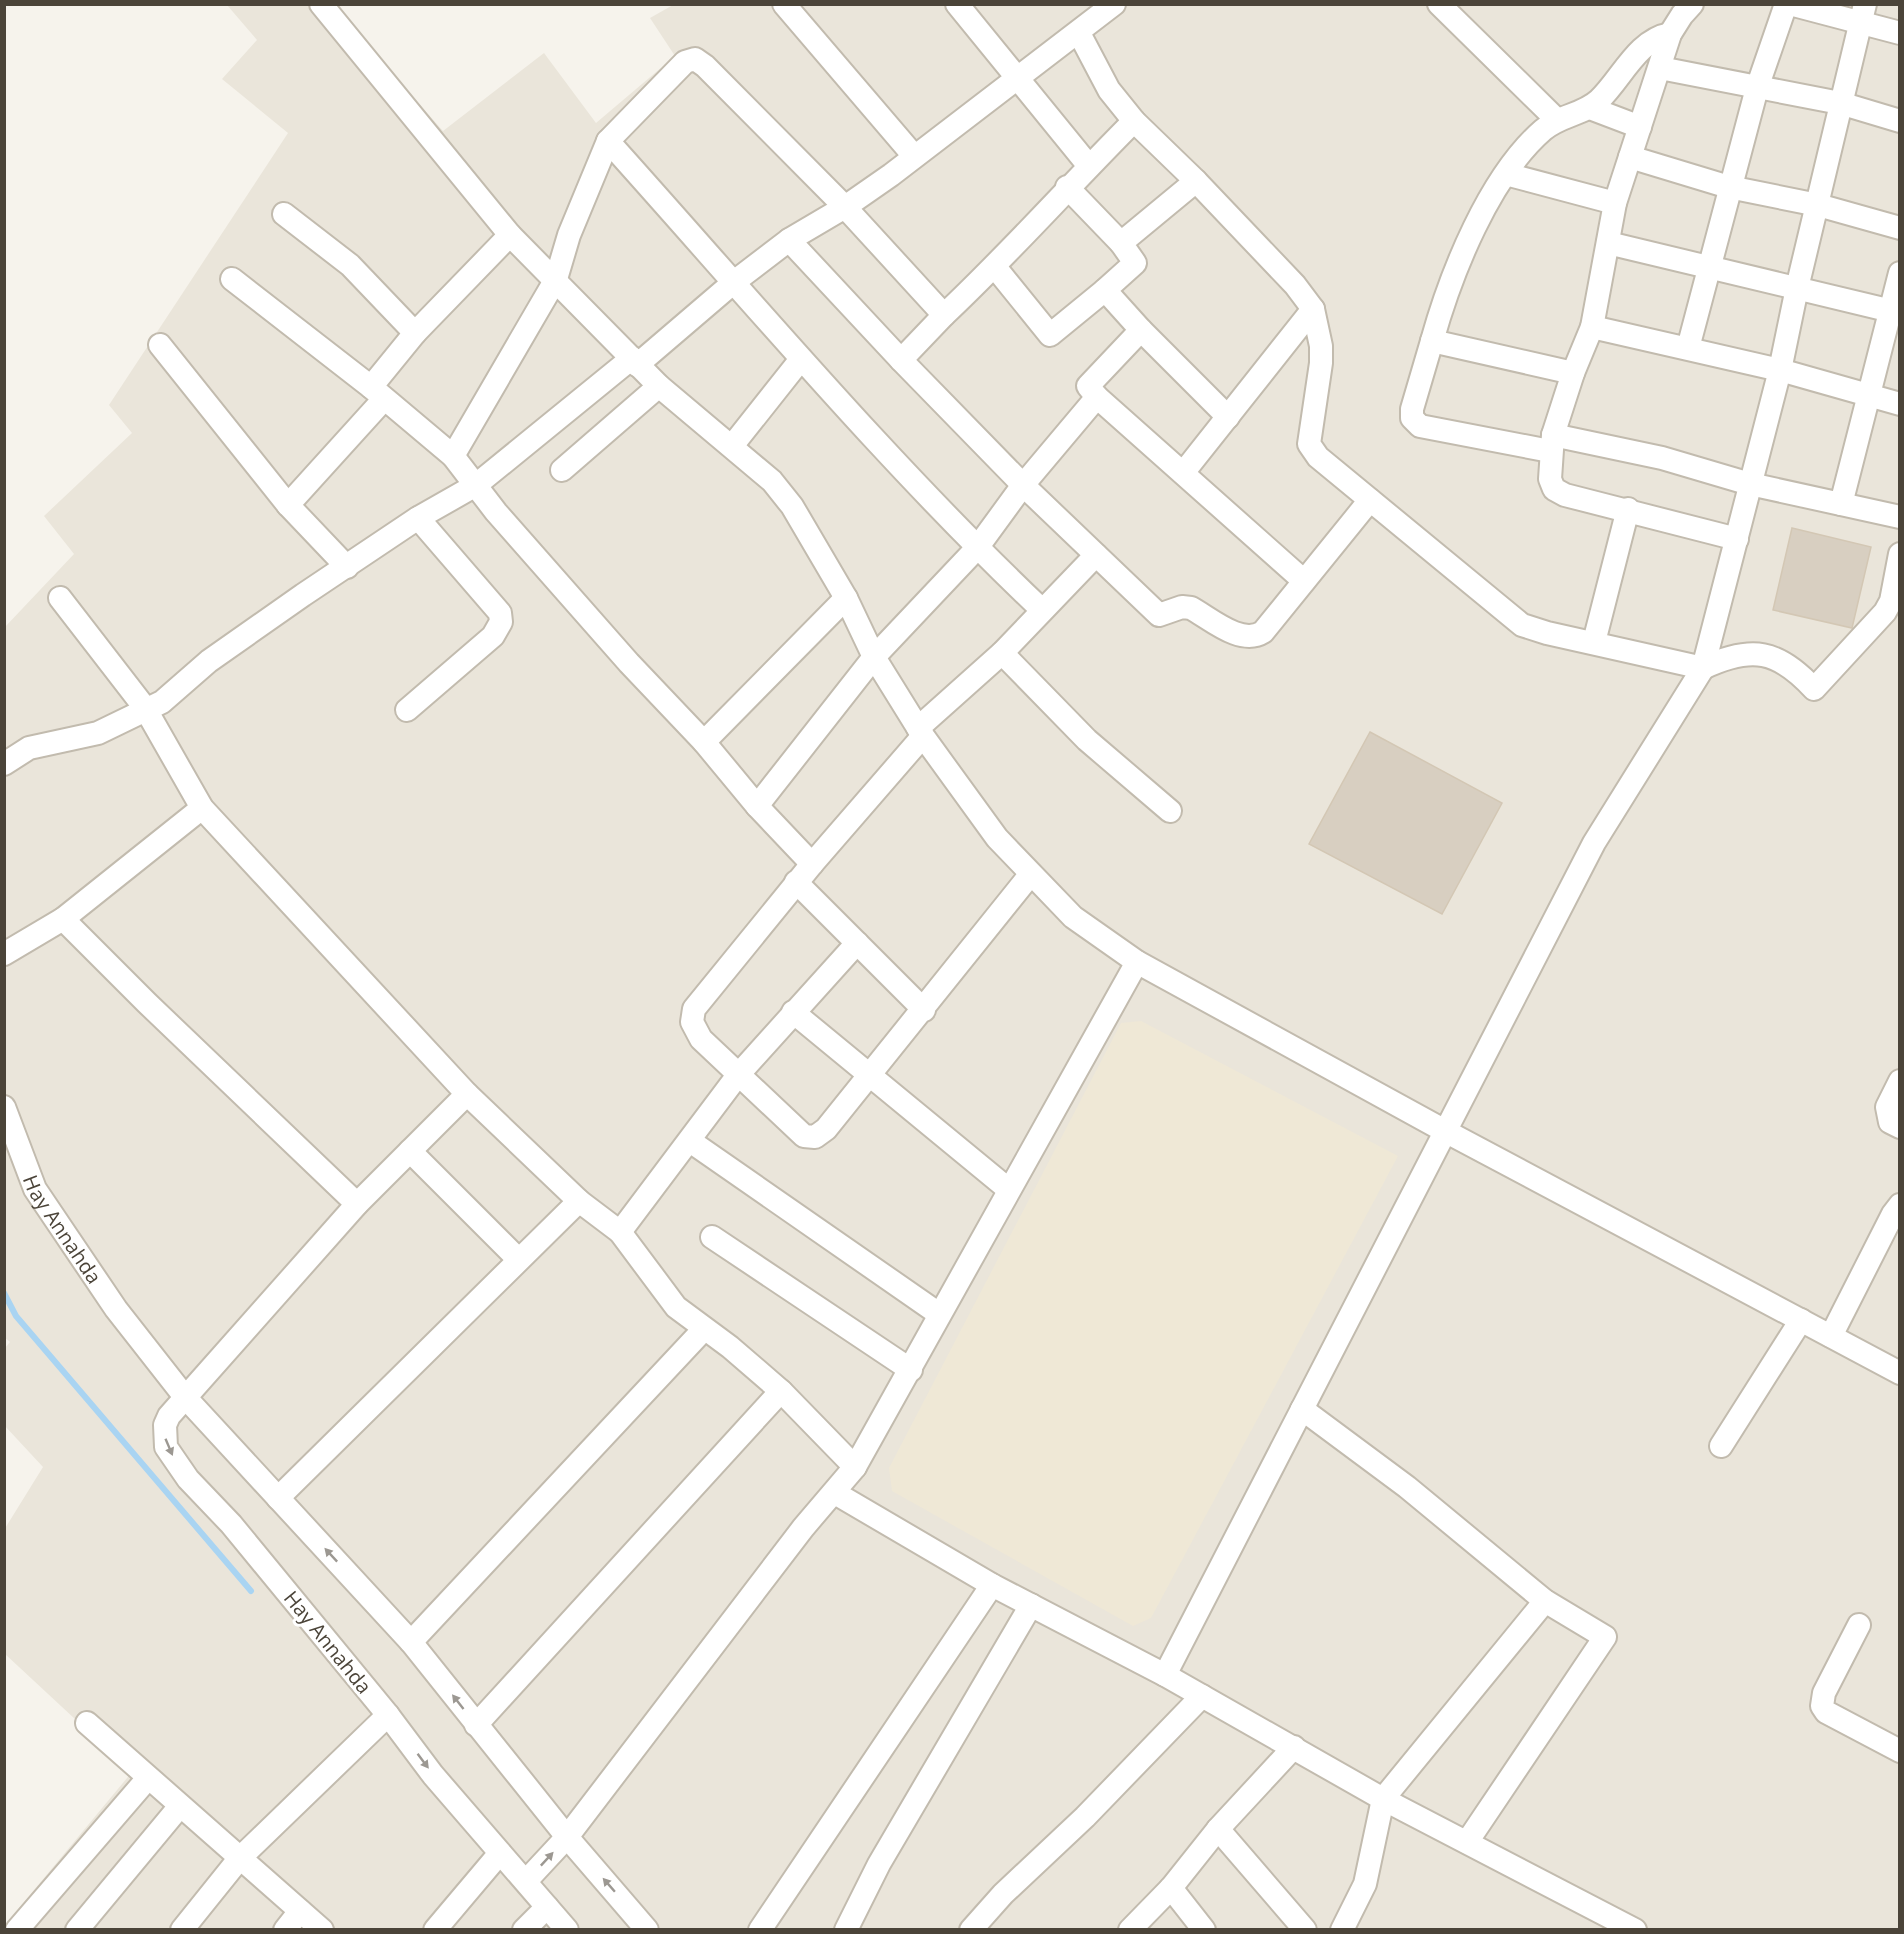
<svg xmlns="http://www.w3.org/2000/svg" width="1904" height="1934" viewBox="0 0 1904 1934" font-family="'Open Sans',sans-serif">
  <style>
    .residential { fill: #eae5da }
    .education { fill: #efe8d6 }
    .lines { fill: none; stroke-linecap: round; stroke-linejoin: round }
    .stream { stroke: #a9d4f2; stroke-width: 6 }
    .building { fill: #d8cfc1; stroke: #d3c7b4; stroke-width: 1.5 }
    .minor-casing { stroke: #c2bbae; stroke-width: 26 }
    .minor { stroke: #fff; stroke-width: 22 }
    .oneway { fill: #9c9892 }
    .labels { text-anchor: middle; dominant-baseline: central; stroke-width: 6; stroke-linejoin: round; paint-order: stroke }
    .street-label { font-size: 20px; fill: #4b4439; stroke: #fff }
  </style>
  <rect width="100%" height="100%" fill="#f6f3ec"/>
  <path class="residential" d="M227,5h105l111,126 101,-78 52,70 79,-67 -25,-38 23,-13h1226v1924h-1894v-4l127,-153 -127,-118 -1,-124 39,-63 -39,-42 1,-77 5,-6 -6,-5 1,-710 69,-73 -30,-38 88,-83 -23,-28 179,-272 -66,-54 35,-39z"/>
  <path class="education" d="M1141,1021l257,135 -247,462 -18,8 -241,-135 -3,-23 232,-445z"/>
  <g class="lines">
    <path class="stream" d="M4,1293l12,23 235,275"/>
  </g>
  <path class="building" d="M1792,528l79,19 -19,81 -79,-18z
    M1370,732l132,71 -60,111 -133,-70z"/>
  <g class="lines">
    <g class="minor-casing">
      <g id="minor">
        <path d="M321,4l189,231 149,151 113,95 20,25 54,92 28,59 49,79 74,102 76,79 64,45 308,169 455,242"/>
        <path d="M784,4l130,152"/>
        <path d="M957,4l132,162"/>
        <path d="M1439,4l117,115"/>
        <path d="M1692,4l-10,11 -12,19 -55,169 -23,124 -19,46 -20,62 -3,44 4,10 11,6 172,44"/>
        <path d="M1790,4l110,29"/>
        <path d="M1079,33l30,57 25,31 62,60 99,104 18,24 8,37v17l-12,81 9,13 204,168 25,8 156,35c49,-23 75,-18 111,21l71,-77 6,-11 9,-47"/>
        <path d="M1660,68l180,35 60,18"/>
        <path d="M1590,108l50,19"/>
        <path d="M608,141c142,158 279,322 434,469"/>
        <path d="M1630,157l99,30 89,18 82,23"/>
        <path d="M1506,174l109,29"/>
        <path d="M1067,187l54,56"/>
        <path d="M284,214l66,51 65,68"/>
        <path d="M510,235l-95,98 -44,54 82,69 43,56 133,151 75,79 53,64 55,58 111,-128"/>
        <path d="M789,240l112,120 122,125 136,130 23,-8 9,1c20,11 50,38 72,24l107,-132"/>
        <path d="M1608,243l292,70"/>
        <path d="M995,267l55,68 55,-45"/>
        <path d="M232,279l139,108"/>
        <path d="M944,315c66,-62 126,-130 190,-194"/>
        <path d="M1592,327l188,43 120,34"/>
        <path d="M1141,330l-36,-40 30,-27 -14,-20 75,-62"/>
        <path d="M1432,341l-20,68v9l8,8 130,25"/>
        <path d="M160,345l128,160 59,62"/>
        <path d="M1688,348l69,-260 29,-84"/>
        <path d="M637,365l97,-83 55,-42 56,-33 46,-32 223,-171"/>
        <path d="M1573,373l-141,-32c19,-68 57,-164 111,-211 17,-15 40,-15 56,-30 23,-22 38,-60 71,-66"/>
        <path d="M1097,397l-9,-11 53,-56 87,87"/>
        <path d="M1553,435l109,23 88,26 150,33"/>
        <path d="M732,446l69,-87"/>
        <path d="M453,456l103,-177 13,-44 39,-94 77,-79 10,-3 10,7 140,141 99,108 -43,45"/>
        <path d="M562,470l97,-84"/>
        <path d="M1183,473l130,-164"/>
        <path d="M1841,504l59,-231"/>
        <path d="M288,505l96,-106"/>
        <path d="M60,598l85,110 57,100 265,286"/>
        <path d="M1594,642l34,-133"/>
        <path d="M1002,653l85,87 83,71"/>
        <path d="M407,710l86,-74 8,-14 -1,-9 -82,-95"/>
        <path d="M918,728l84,-75 94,-98"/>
        <path d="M704,742l142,-144"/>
        <path d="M4,764l25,-16 69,-15 64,-31 47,-41 94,-66 115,-77 58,-33 156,-127"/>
        <path d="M757,806l117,-149 103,-109 46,-63 74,-88 207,184"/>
        <path d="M812,864l-118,145 -2,13 9,17 103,97 11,1 11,-8 204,-254"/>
        <path d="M796,882l128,128"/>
        <path d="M63,919l84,84 210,201"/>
        <path d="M4,954l59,-35 139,-111"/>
        <path d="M793,1012l215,177"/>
        <path d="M1900,1081l-13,26 3,15 10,5"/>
        <path id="s1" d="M4,1107l31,82 81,120 69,88 226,245 156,195 80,93"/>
        <path d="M690,1141l249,173"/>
        <path d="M410,1151l108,108"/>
        <path d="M620,1232l118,-157 119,-132"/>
        <path d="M712,1237l199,133"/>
        <path d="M1831,1336l62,-122 7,-9"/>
        <path d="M1302,1409l105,78 138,114 60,36 -138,205"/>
        <path d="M1721,1446l80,-126"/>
        <path d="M835,1493l157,92 173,90 218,124 252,131"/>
        <path d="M278,1498l301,-297"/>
        <path d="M1859,1625l-35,68 -2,13 4,6 74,39"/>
        <path d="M411,1642l293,-313"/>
        <path d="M1165,1675l429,-832 109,-175 77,-298 17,-82 68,-284"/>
        <path d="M87,1723l235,207"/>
        <path d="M476,1725l305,-334"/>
        <path d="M1218,1829l87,101"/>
        <path d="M527,1880l40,-43 236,-309 52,-61 282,-505"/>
        <path d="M1171,1888l33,42"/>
        <path d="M17,1930l131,-152"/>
        <path d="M77,1930l103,-124"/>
        <path d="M182,1930l57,-71 149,-144"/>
        <path d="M285,1930l15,-19"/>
        <path d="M435,1930l65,-77"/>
        <path d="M524,1930l23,-23"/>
        <path d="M567,1930l-134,-155 -45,-60 -157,-191 -43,-45 -22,-32 -1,-22 4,-9 188,-212 110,-110 112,107 41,31 56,75 54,40 51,44 74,76"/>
        <path d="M760,1930l232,-345"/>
        <path d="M846,1930l33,-66 152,-259"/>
        <path d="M971,1930l32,-36 82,-77 117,-121"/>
        <path d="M1130,1930l41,-42 47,-59 76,-82"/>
        <path d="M1342,1930l23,-46 18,-85 162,-198"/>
      </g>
    </g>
    <use href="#minor" class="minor"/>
  </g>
  <defs><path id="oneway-solid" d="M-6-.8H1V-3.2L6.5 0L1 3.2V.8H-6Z" transform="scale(1.5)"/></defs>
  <g class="oneway">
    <use href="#oneway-solid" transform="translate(169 1447) rotate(67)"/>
    <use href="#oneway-solid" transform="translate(331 1555) rotate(-133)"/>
    <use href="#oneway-solid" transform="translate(458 1702) rotate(-128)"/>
    <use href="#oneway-solid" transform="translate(423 1761) rotate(53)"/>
    <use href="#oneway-solid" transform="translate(547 1859) rotate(-47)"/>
    <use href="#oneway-solid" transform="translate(609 1885) rotate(-131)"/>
  </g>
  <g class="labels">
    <g class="street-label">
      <text stroke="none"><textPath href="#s1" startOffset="136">Hay Annahda</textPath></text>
      <text transform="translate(328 1642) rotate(51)">Hay Annahda</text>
    </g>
  </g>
  <rect width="1904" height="1934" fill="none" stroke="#4b4439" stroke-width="12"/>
</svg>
